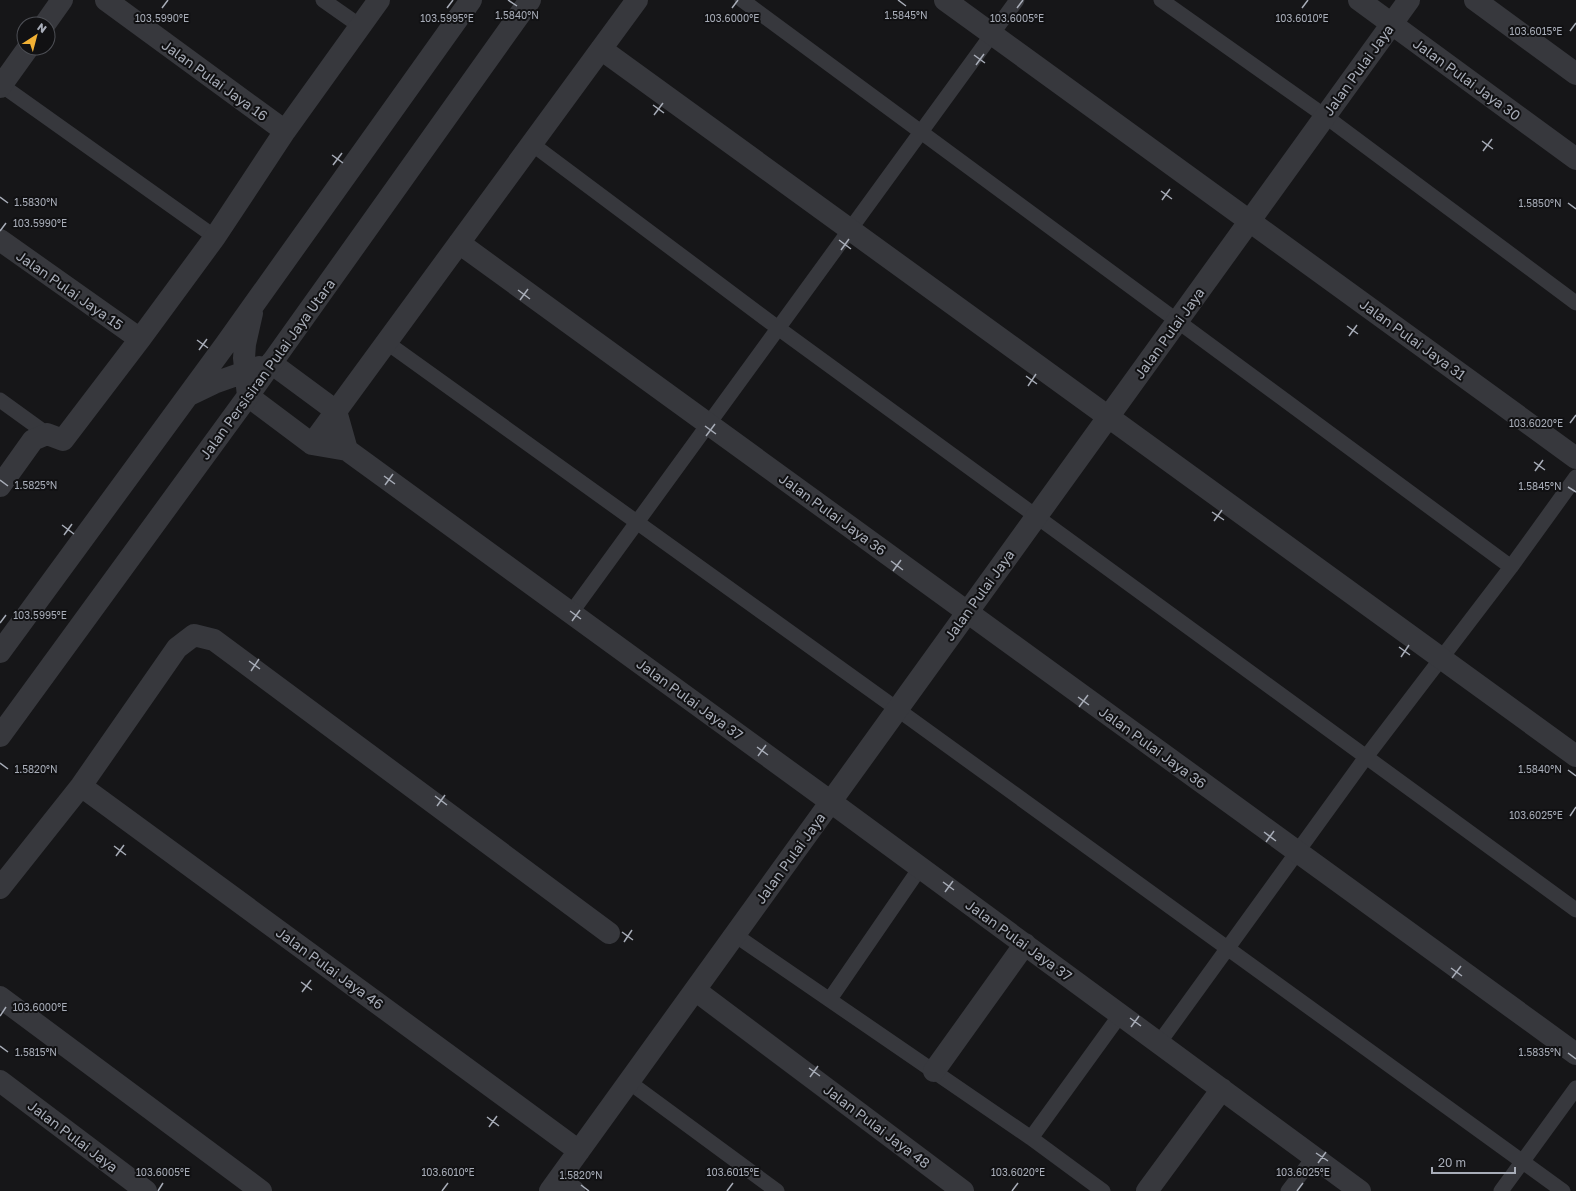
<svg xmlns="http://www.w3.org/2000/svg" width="1576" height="1191" viewBox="0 0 1576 1191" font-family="'Golos Text',sans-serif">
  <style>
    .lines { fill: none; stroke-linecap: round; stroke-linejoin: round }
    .service { stroke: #37383d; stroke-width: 15 }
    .minor { stroke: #37383d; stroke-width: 22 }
    .tertiary { stroke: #37383d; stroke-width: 22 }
    .ticks { fill: none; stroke: #a8adb8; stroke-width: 1.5 }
    .labels { text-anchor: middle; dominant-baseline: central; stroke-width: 4; stroke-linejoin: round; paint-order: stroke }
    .street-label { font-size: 14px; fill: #a8adb8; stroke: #111113 }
    .ticks-label { font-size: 10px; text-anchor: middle; fill: #a8adb8; stroke: #111113; stroke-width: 4; stroke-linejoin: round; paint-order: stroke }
  </style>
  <rect width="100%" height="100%" fill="#161618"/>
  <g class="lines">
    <path class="service" d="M323,0l37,26
      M742,0l769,567
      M1161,0l164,116 251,187
      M0,84l215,153
      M532,144l246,184 798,582
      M386,342l511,367 666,482
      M0,400l47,34
      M571,613l446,-613
      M735,935l296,203 72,53
      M830,999l90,-131
      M1159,1043l207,-286 145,-190 65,-90
      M629,1082l148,109
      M1031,1138l89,-123
      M1288,1191l26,-34
      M1501,1191l75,-103"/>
    <path class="minor" d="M106,0l179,131
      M945,0l631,458
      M1359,0l217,159
      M45,24l17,-24
      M601,49l975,707
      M0,87l28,-39
      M0,240l140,99
      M459,243l1117,811
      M271,363l65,48 11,39
      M248,396l64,48 35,6 484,352 529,389
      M312,444l325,-444
      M0,486l33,-46 14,-6 16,6 77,-101 75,-102 70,-106 94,-131
      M81,786l498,365
      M0,888l81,-102 96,-138 17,-13 20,5 395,293
      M695,990l268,201
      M0,997l261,194
      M934,1071l91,-127
      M0,1081l146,110
      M558,1180l16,11
      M550,1191l859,-1191
      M1147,1191l75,-102"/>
    <path class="tertiary" d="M1475,0l101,74
      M189,395l25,-12 45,-16
      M248,396l-4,-38 1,-14 7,-31
      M0,652l225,-307 246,-345
      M0,736l248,-340 282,-396"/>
  </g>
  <path class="ticks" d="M508,0l9,6M898,0l8,6M162,8l6,-8M447,8l6,-8M732,8l6,-8M1017,8l6,-8M1302,8l6,-8M1570,31l6,-8M974,55l11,8M976,65l8,-11M653,105l11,8M654,115l9,-12M1482,141l11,8M1483,151l9,-12M332,155l11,8M333,165l9,-12M1161,191l11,8M0,197l8,6M1162,200l8,-11M1568,203l8,6M0,231l6,-8M839,240l12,9M841,250l8,-11M518,290l12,9M520,300l8,-11M1347,326l11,8M1349,336l8,-11M197,340l11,8M199,350l8,-11M1026,376l11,8M1028,386l8,-12M1570,423l6,-8M705,426l11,8M706,436l9,-12M1534,462l11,8M1535,471l8,-11M384,476l11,8M0,480l8,6M385,485l8,-11M1568,487l8,5M1212,512l12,8M1214,521l8,-11M62,525l12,9M64,535l8,-11M891,561l12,9M893,571l8,-11M570,611l11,8M572,621l8,-11M0,623l6,-8M1399,647l11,8M1401,657l8,-12M249,661l11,8M251,671l8,-12M1078,697l11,8M1079,707l9,-12M757,747l11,8M758,756l8,-11M0,763l8,6M1568,770l8,6M435,796l12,9M437,806l8,-11M1570,816l6,-9M1264,832l12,9M1266,842l8,-11M114,846l12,9M116,856l8,-11M943,882l11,8M945,892l8,-11M622,932l11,8M624,942l8,-12M1451,968l11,8M1452,978l9,-12M301,982l11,8M302,992l9,-12M0,1016l6,-9M1130,1018l11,8M1131,1027l8,-11M0,1046l8,6M1568,1053l8,6M809,1068l11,8M810,1077l8,-11M487,1117l12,9M489,1127l8,-11M1316,1153l12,8M1318,1163l8,-11M581,1185l8,6M158,1191l5,-8M442,1191l6,-8M727,1191l6,-8M1012,1191l6,-8M1297,1191l6,-8"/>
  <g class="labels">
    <g class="street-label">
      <text transform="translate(1358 70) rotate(-54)">Jalan Pulai Jaya</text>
      <text transform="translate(1467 79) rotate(36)">Jalan Pulai Jaya 30</text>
      <text transform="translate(215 80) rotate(36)">Jalan Pulai Jaya 16</text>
      <text transform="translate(70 290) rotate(35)">Jalan Pulai Jaya 15</text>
      <text transform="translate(1169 333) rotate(-54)">Jalan Pulai Jaya</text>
      <text transform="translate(1413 339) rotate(36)">Jalan Pulai Jaya 31</text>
      <text transform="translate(267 369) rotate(-54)">Jalan Persisiran Pulai Jaya Utara</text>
      <text transform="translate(833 514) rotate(36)">Jalan Pulai Jaya 36</text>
      <text transform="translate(979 595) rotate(-54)">Jalan Pulai Jaya</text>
      <text transform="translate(690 699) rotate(36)">Jalan Pulai Jaya 37</text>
      <text transform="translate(1153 747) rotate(36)">Jalan Pulai Jaya 36</text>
      <text transform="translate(790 858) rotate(-54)">Jalan Pulai Jaya</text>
      <text transform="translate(1019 940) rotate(36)">Jalan Pulai Jaya 37</text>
      <text transform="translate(330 968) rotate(36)">Jalan Pulai Jaya 46</text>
      <text transform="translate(877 1126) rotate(37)">Jalan Pulai Jaya 48</text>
      <text transform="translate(73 1136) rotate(37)">Jalan Pulai Jaya</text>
    </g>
  </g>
  <g class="ticks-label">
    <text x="906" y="19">1.5845°N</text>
    <text x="517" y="19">1.5840°N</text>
    <text x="162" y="22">103.5990°E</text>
    <text x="447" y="22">103.5995°E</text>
    <text x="732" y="22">103.6000°E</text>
    <text x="1017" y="22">103.6005°E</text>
    <text x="1302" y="22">103.6010°E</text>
    <text x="1536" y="35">103.6015°E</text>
    <text x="36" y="206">1.5830°N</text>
    <text x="1540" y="207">1.5850°N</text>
    <text x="40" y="227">103.5990°E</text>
    <text x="1536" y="427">103.6020°E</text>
    <text x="36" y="489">1.5825°N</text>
    <text x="1540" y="490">1.5845°N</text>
    <text x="40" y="619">103.5995°E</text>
    <text x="36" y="773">1.5820°N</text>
    <text x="1540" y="773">1.5840°N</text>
    <text x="1536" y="819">103.6025°E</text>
    <text x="40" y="1011">103.6000°E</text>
    <text x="36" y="1056">1.5815°N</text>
    <text x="1540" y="1056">1.5835°N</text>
    <text x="163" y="1176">103.6005°E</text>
    <text x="448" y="1176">103.6010°E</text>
    <text x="733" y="1176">103.6015°E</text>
    <text x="1018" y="1176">103.6020°E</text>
    <text x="1303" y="1176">103.6025°E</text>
    <text x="581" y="1179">1.5820°N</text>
  </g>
  <g transform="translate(36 36) rotate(36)"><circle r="19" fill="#111113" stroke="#4d4f55"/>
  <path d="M0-3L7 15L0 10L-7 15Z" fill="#f2b134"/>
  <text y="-6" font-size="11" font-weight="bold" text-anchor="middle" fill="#a8adb8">N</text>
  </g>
  <path d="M1432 1167v6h83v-6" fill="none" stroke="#a8adb8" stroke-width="2"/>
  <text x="1438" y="1167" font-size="12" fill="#a8adb8" stroke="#111113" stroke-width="3" paint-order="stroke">20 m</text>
</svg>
